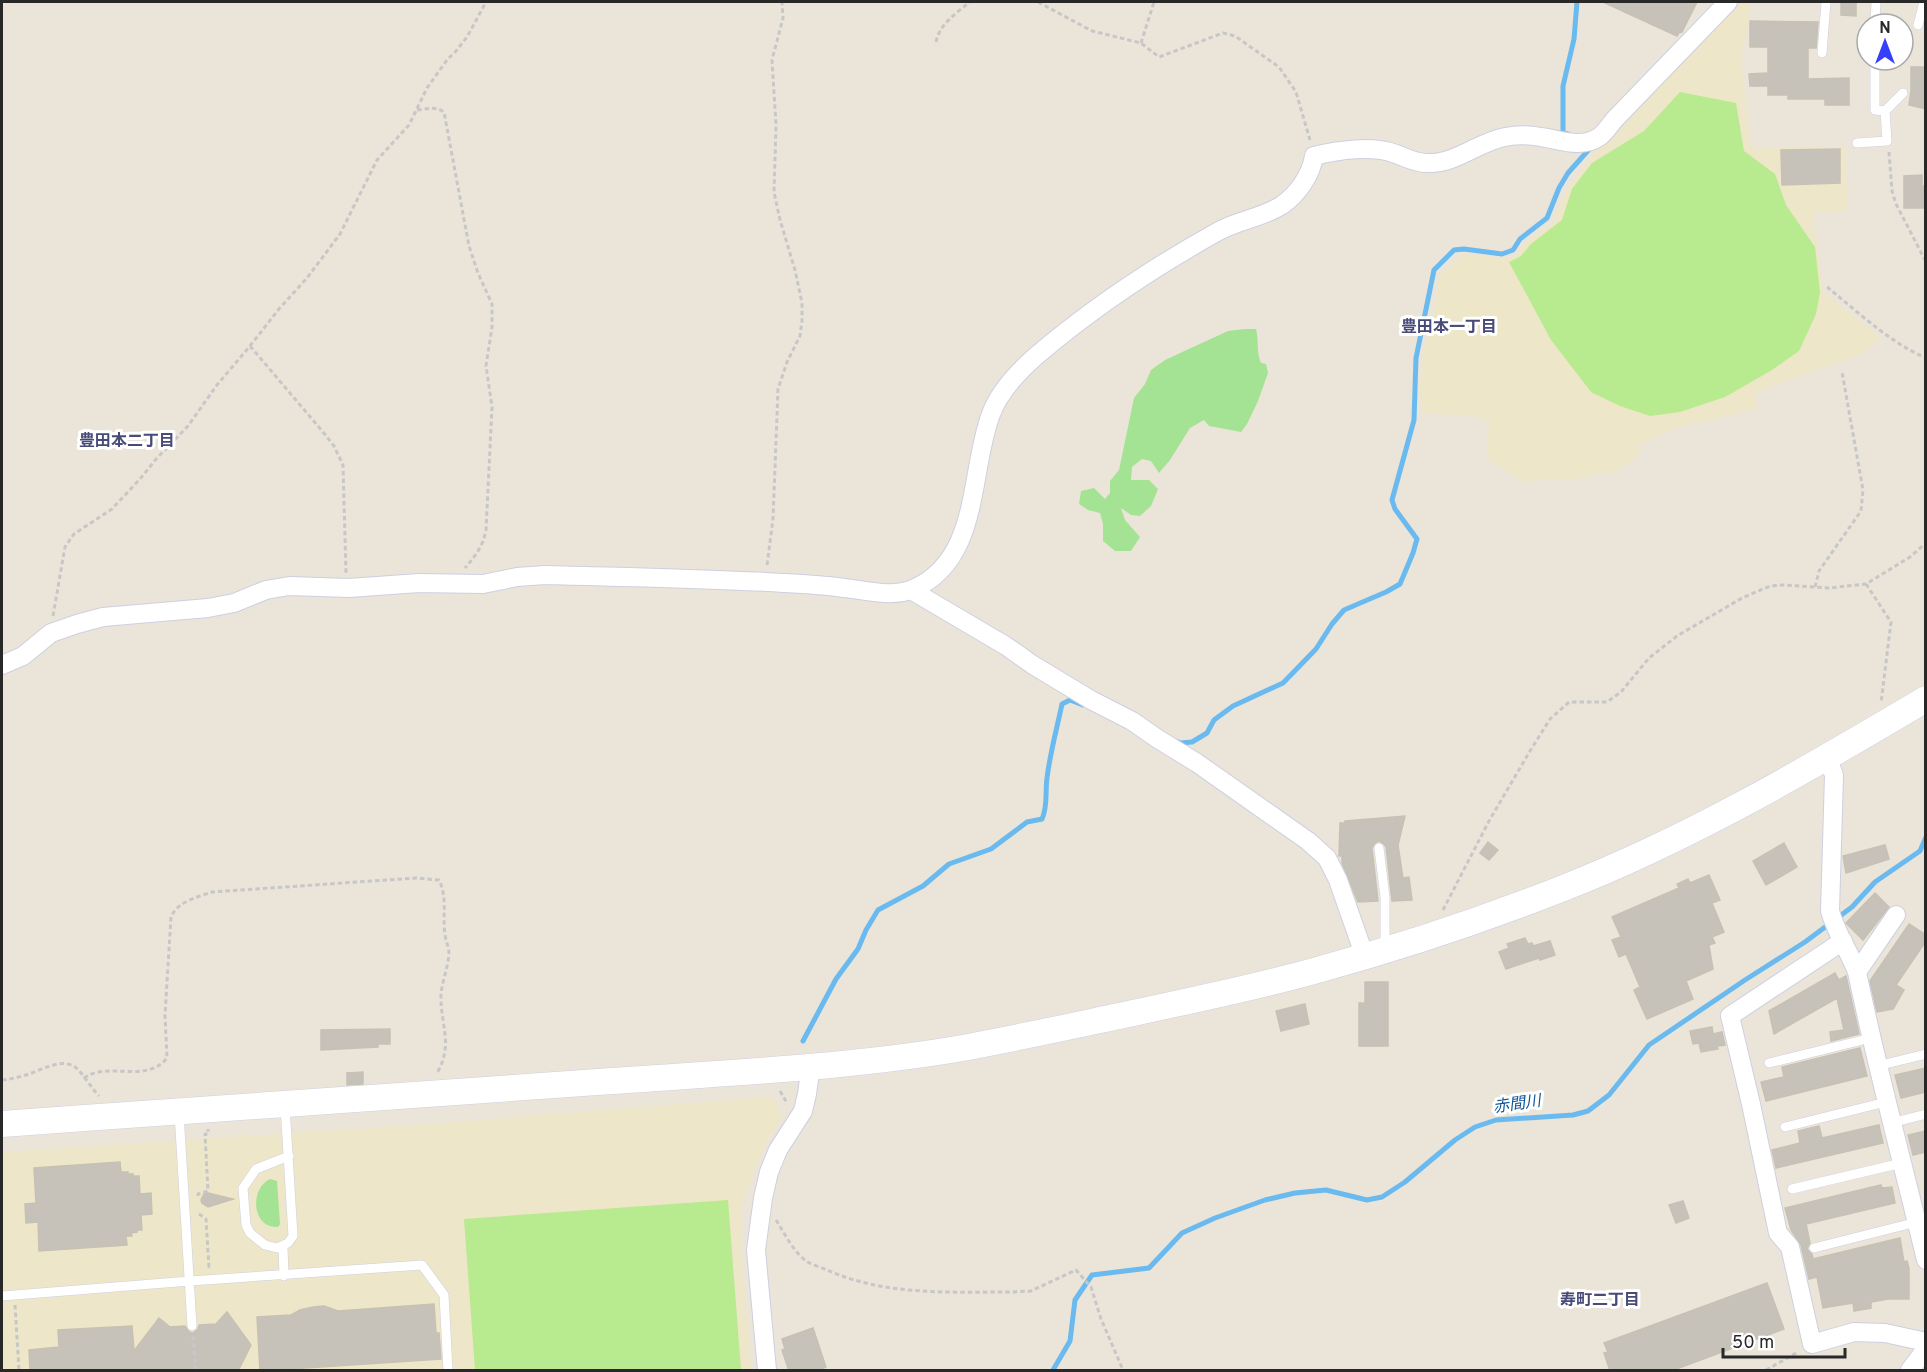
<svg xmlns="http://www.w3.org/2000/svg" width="1927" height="1372" viewBox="0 0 1927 1372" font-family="Overpass,'Noto Sans JP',sans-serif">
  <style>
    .education { fill: #ede6c8 }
    .green { fill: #a4e294 }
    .pitch { fill: #b8ea8f }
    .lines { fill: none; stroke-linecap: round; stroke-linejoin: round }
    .stream { stroke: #6abaef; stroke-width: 5 }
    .building { fill: #c6c2b9; stroke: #c6c1b3; stroke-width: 1.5 }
    .lane-casing { stroke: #cecfe1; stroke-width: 10 }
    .street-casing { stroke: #cecfe1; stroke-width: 20 }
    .secondary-casing { stroke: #cecfe1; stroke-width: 27 }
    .path { stroke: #c7c7c7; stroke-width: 3; stroke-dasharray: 4.5 3; stroke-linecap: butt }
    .lane { stroke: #fff; stroke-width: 9 }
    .street { stroke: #fff; stroke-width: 18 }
    .secondary { stroke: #fff; stroke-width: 26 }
    .labels { text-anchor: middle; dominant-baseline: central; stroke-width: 6; stroke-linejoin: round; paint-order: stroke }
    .neighbourhood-label { font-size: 16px; font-weight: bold; fill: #484b78; stroke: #fff }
    .water-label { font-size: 16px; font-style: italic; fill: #0c5597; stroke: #fff }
  </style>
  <rect width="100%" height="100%" fill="#ebe5d9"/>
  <path class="education" d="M1737,2h12l-1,24 -6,26v17l10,79h93l3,63 -35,2 10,79 58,46 -19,16 -107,38 2,17 -75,17 -41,17 -3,14 -21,14 -47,9h-30l-15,3 -38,-24 2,-39 -19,-4 -49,-3 -1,-30 4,-36 12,-43 3,-28 24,-22 39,4 12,-2 9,-11 17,-14 10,-5 19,-40 26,-34 65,-66z
    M773,1097l9,20 -17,28 -14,33 -8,24 -2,22v34l11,112h-750v-218l398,-26z"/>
  <path class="green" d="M1245,329h11c3,11 0,23 5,34l5,1 2,9 -10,28 -11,23 -6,8 -32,-6 -5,-6 -14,8 -20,32 -11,13 -8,-12 -9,-2 -10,8 -1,13h18l9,9 -7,17 -11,10 -9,-1 -10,-7 4,12 15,17 -9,14h-16l-12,-10v-17l-3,-11 -12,-3 -9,-6 2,-13 13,-3 11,11 5,-6v-12l9,-11 15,-72 11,-14 6,-14 14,-10 63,-29z
    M270,1179l7,2 3,43 -2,3c-26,2 -29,-38 -8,-48z"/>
  <path class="pitch" d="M1680,92l56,11 8,48 31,23 11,31 29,42 5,45 -4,22 -17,37 -27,19 -47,27 -45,15 -30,4 -30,-10 -29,-14 -40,-52 -42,-78 12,-6 10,-12 31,-24 10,-31 20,-26 52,-32z
    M728,1200l13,170h-266l-11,-151z"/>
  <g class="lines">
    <path class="stream" d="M1568,134l-5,-1v-47l11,-47 3,-37
      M1175,741l6,2 11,-1 15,-9 7,-13 19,-14 50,-23 33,-34 16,-25 12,-14 42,-18 14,-8 13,-31 4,-14 -22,-30 -3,-9 22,-80 2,-62 18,-88 20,-20 10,-1 38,5 11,-4 7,-11 27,-21 12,-30 9,-15 24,-27
      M803,1041l33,-62 22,-30 8,-19 12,-20 45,-24 26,-22 42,-15 36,-27 15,-3c6,-13 3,-27 5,-41 3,-25 10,-50 15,-74l8,-4 13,5
      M1053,1370l17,-29 5,-41 17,-25 57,-7 33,-35 33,-15 50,-18 30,-7 31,-3 41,10 15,-3 23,-15 50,-42 20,-13 21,-7 77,-5 15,-4 21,-16 40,-50 96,-65 60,-38 47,-35 23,-25 45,-31 6,-14"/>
  </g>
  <path class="building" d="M1603,2h94l-15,30 -2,-1 -3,5z
    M1841,2h15v14l-15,-1z
    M1750,21l68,1 -2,26h-8v31l41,-1v27h-24v-6h-37v-4h-20v-9h-18l-1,-12 19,-1v-26h-18z
    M1911,67h15v42l-17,-4 2,-14z
    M1840,149v34l-58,2 -1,-35z
    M1922,175v11h2v22h-20v-32z
    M1405,816l-7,29 5,33 6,-1 3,23 -20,1 -6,-54 -2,-3 -5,-3 -4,2 -3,5 6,53 -20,1 -16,-39v-7h-3l1,-33h5v-2z
    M1488,842l10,8 -9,10 -9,-7z
    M1784,843l13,24 -31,18 -13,-24z
    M1885,845l4,14 -43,14 -3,-17z
    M1709,875l11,25 -8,3 12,29 -12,5 3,6 -6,2 4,24 -27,12 7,18 -46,20 -13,-29 6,-3 -14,-33 -7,3 -7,-17 9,-3 -9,-20 67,-29 -2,-4 11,-5 2,4z
    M1875,893l14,14 -26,33 -17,-17z
    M1909,924l17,11v6l-30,44 8,5 -11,19 -16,3 -7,-31z
    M1525,938l3,6 4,-1 1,3 17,-5 5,14 -15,5 -1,-2 -33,11 -7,-17 10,-4 -2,-4z
    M1835,973l4,7 7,-4 13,58 -28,7 -1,-9 14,-2 -7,-32 -63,36 -5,-23z
    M1365,982h23v64h-29v-43h6z
    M1305,1004l4,20 -28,7 -5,-20z
    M1712,1027l1,7 9,-2 3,13 -8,1 1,3 -17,3 -2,-9 -6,1 -3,-13z
    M390,1029v15h-12v3l-57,3v-20z
    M1860,1048l7,28 -101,25 -5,-19 23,-5 -2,-10z
    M1926,1068v24l-25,6 -6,-23z
    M363,1072v12l-16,1v-12z
    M1879,1125l4,18 -107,25 -4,-18 28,-7 -2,-12 21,-5 3,12z
    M1926,1131v21l-13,3 -5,-20z
    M120,1162l1,10h7v2h5v2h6l1,18 11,-1 1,21 -11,1 1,15h-5v2l-6,1 1,3h-6l1,9 -88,6 -1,-29 -12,1 -1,-19 11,-1 -2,-35z
    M1881,1185l1,3 10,-1 3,16 -89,21 4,19 -3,6 5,5 1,5 87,-21 4,24 3,-1 2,7v31h-21l-17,3v6l-17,3 -1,-8 -30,5 -6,-31 -8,2 -8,-34 -10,-15 -6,-22z
    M208,1193l25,6 -25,8 -6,-4 -1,-3 3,-6z
    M1683,1201l6,17 -13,5 -7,-18z
    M1767,1283l17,46 -113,42h-61l-6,-18 4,-1 -4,-9z
    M434,1304l2,29h3l2,26 -181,12 -3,-54 34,-2 9,-5 13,-3 11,-1 14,5z
    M227,1312l24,33 -13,26h-208l-1,-21 30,-3 -1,-17 74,-4 2,25 25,-33 11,9 15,-1 4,6 4,1 5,-4 1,-4 17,-1z
    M813,1328l13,39 -9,4h-28l-7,-21 3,-1 -3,-10z"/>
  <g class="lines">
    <g class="lane-casing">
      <path id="lane" d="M1875,24l1,-22
        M1918,25l6,-23
        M1822,53l4,-51
        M1885,111l18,-18
        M1857,143l30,-2 -2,-30 -10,-1v-50
        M1379,848l6,49v51
        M1769,1063l102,-25
        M1877,1066l49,-12
        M285,1106l8,130 -5,7 -11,5 -12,-3 -15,-12 -4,-8 -3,-37 13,-19 33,-13
        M179,1113l13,213
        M1891,1123l35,-9
        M1785,1127l101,-25
        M1792,1189l110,-26
        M283,1247l1,29
        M1814,1248l103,-26
        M2,1296l188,-15 232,-16 22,30 4,75"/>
    </g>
    <g class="street-casing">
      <path id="street" d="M911,590l95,56 27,19 58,35 41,21 26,18 39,24 111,78 19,17 11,22 27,77
        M2,665l21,-9 28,-23 26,-9 26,-7 105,-9 26,-5 32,-13 23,-4 60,2 70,-5 64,1 34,-7 28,-2c79,2 159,3 239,8 20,1 40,2 60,5 21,2 48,10 69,1 68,-29 56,-118 78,-175 8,-22 28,-43 45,-58 54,-46 120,-90 181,-124 21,-12 45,-14 65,-27 16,-11 29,-30 32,-49 24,-6 59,-11 82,-2 11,4 19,9 31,9 27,2 51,-21 78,-26 11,-2 25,-2 36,0 20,3 40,12 58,0 6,-4 11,-12 15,-17l114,-118
        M1827,757l7,18 -4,136c6,22 19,40 27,61 20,97 46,192 69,288
        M1843,941l-113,75 21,88 27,129 12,14 22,97 42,-12 31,1 41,9
        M1857,972l39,-57
        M767,1370l-11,-120 7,-52 6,-26 9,-22 25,-39 4,-17 4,-29
        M1910,1370l16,-21"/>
    </g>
    <g class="secondary-casing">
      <path id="secondary" d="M2,1124c203,-15 406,-27 610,-43 113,-8 227,-13 339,-31 63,-11 125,-25 187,-38 59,-13 118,-25 176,-41 84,-23 166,-50 247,-82 128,-50 247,-120 365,-190"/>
    </g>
    <path class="path" d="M1038,2l54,29 49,12 18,14 64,-24 12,3 44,31 17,25 14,48
      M936,42c3,-17 20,-29 34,-40
      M1141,43l13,-41
      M417,110c10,-1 19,-4 27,2l25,134 9,27 14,31v23l-6,39 6,41 -6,123c-3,16 -10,25 -21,38
      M1889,152l3,39 4,13 30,58
      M1827,287c31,25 62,55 99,71
      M250,346l73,86 11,14 9,19 3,108
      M767,565l6,-46 5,-130 9,-27 13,-26 2,-15v-18l-7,-33 -15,-50 -6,-28 2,-67 -4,-65 11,-42 -1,-16
      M1866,584l25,38 -10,81
      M1815,587l4,-16 42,-60 2,-21 -21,-118
      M53,616l12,-69 9,-13 38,-25 28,-30 17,-21 31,-32 29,-41 33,-39 29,-37 28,-31 33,-44 37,-74 32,-35 18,-37 20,-28 9,-9 11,-14 19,-35
      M1443,910l46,-89 41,-70 20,-32 19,-17h38l14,-10 28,-34 28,-22 65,-38 28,-12 13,-1 46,3 37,-4 44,-27 16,-14
      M84,1078c23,-17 63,6 83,-20l-2,-43 6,-98c6,-15 26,-20 41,-25l204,-14 23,2c9,19 3,36 6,55 1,7 4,12 4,19 -1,14 -7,27 -8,41 -1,29 13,49 -4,78
      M2,1080c9,-1 18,-3 27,-6 14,-5 33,-16 46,-7 7,5 17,22 24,29
      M780,1091l7,12
      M198,1196v-2l10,-3 -3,-57h3v-5
      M199,1214l7,5 3,48h2
      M776,1220c9,14 17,31 30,41 6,4 15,6 21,9 58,26 123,22 186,22l18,-1 45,-21 15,17 10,32 22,51
      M15,1305l4,65
      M193,1336l3,34
      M1766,1370l32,-18"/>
    <use href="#lane" class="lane"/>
    <use href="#street" class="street"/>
    <use href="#secondary" class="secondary"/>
  </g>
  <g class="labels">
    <g class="neighbourhood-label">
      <text x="1449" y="328">豊田本一丁目</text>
      <text x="127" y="442">豊田本二丁目</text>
      <text x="1600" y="1301">寿町二丁目</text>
    </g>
    <g class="water-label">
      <text transform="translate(1517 1105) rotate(-8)">赤間川</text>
    </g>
  </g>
  <rect width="1927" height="1372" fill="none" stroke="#282828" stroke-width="6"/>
  <g transform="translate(1885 42)"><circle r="28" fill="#ffffff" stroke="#a9a9a9" stroke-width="1.5"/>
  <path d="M0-4.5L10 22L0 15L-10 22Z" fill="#3640fb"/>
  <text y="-9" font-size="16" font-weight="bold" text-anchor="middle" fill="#282828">N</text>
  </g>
  <path d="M1723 1348v9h122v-9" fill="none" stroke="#282828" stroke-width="3"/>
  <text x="1732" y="1348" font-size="18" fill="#282828" stroke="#ffffff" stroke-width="4.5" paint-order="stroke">50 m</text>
</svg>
